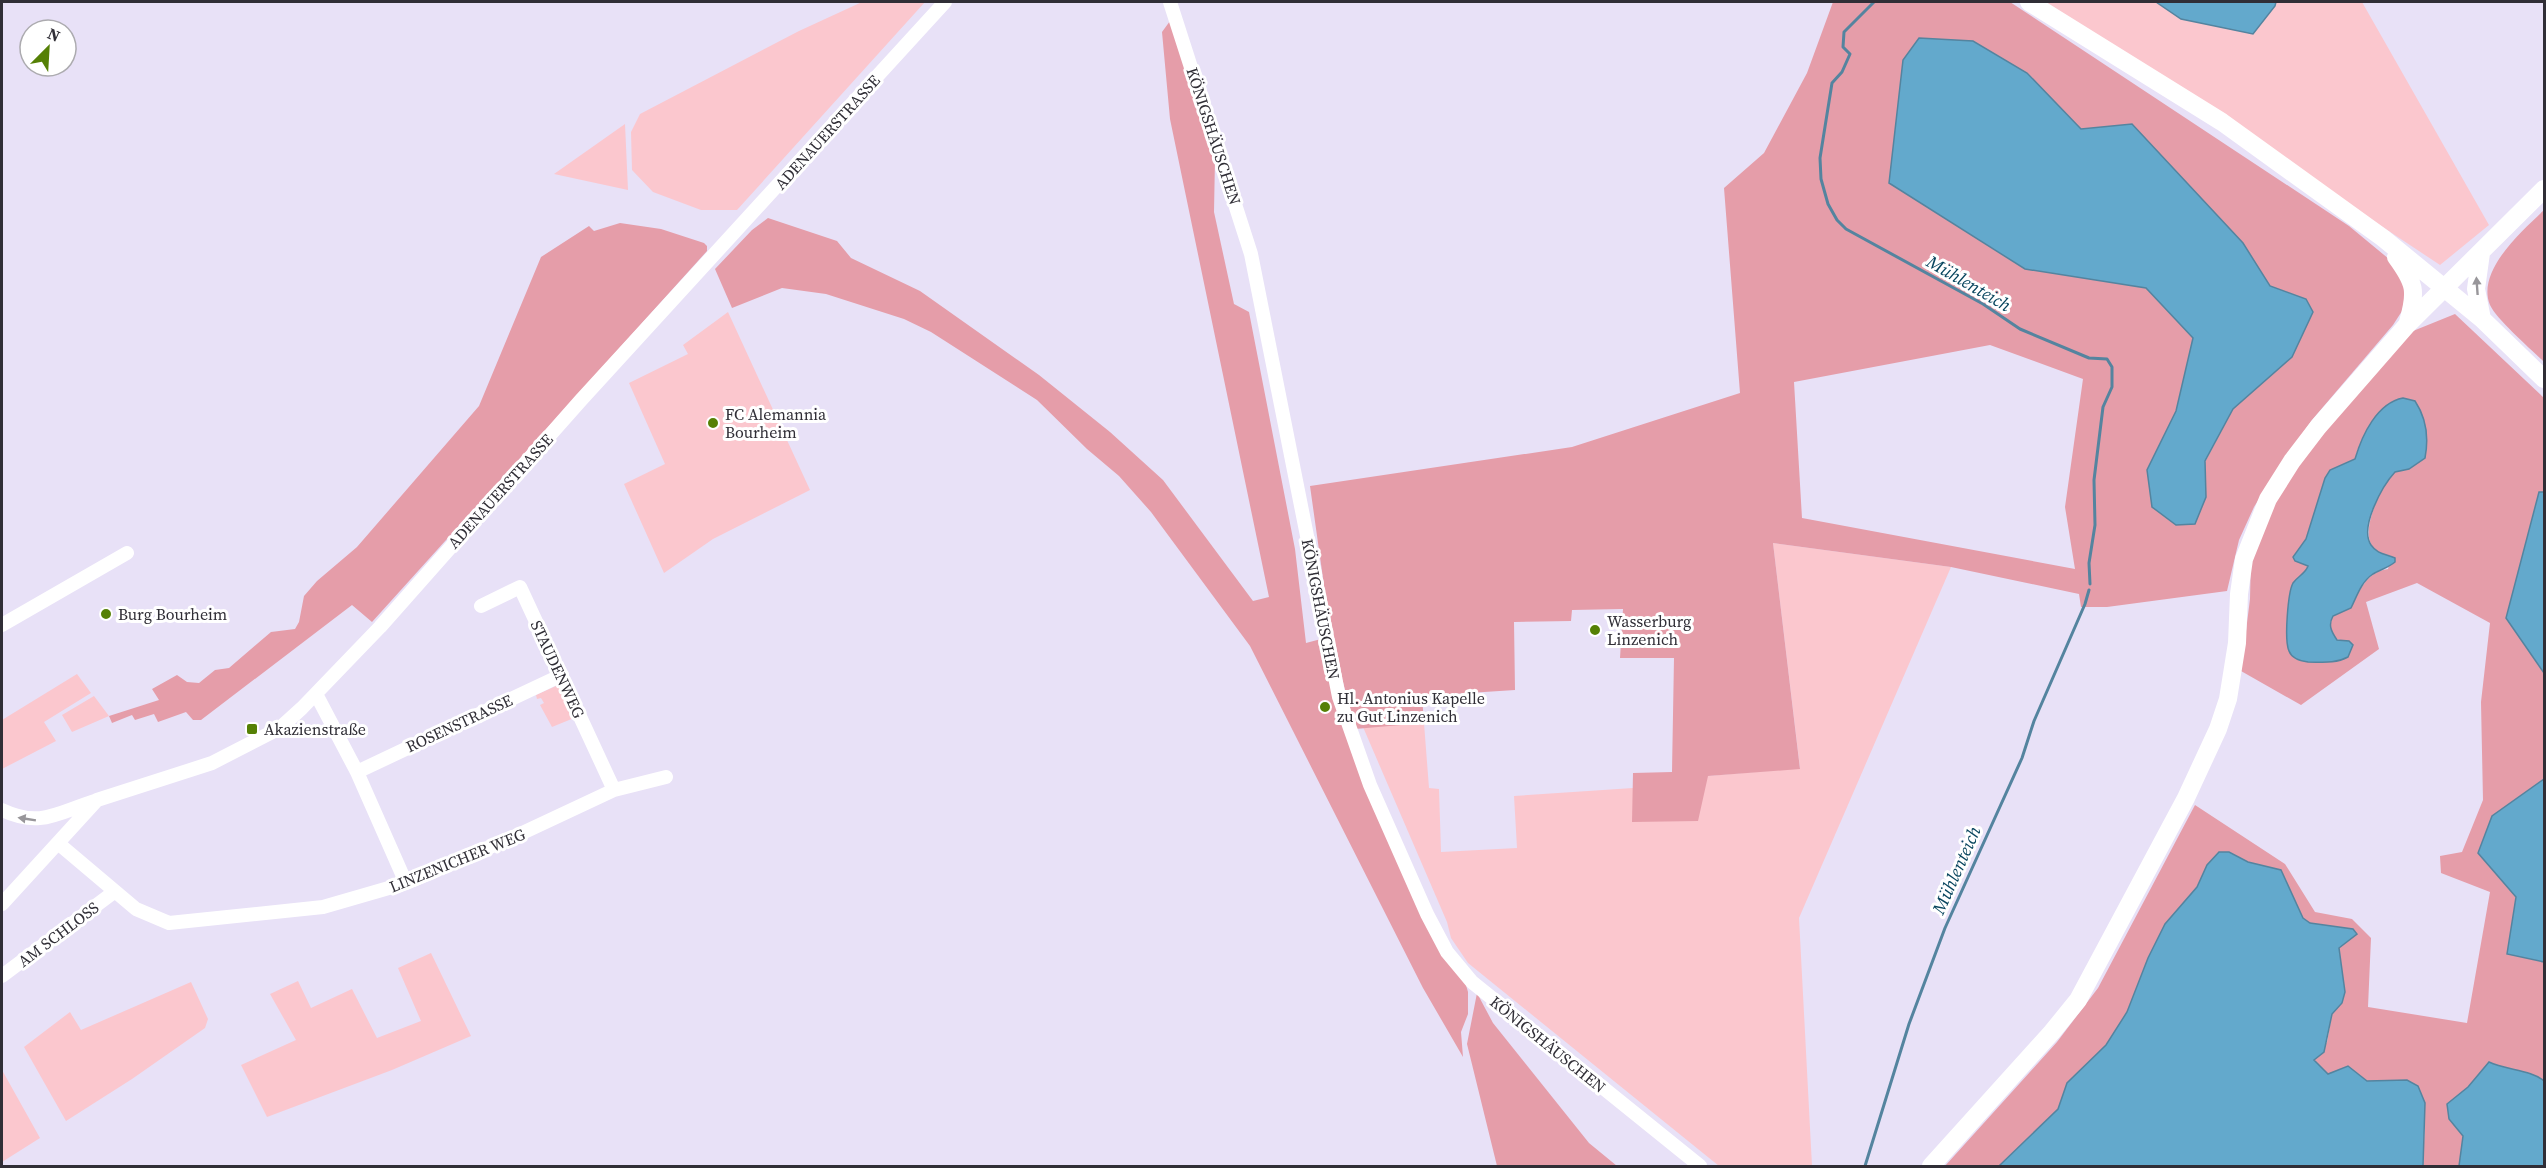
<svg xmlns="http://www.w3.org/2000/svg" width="2546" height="1168" viewBox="0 0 2546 1168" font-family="'Source Serif 4',serif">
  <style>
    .green { fill: #fbc7ce }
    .forest { fill: #e59da9; fill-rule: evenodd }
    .water { fill: #63a9cc; stroke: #54849f; stroke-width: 1.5 }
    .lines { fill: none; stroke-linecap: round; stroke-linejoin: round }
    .stream { stroke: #54849f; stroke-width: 3 }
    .minor { stroke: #fff; stroke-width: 14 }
    .major { stroke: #fff; stroke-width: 18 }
    .oneway { fill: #98969a }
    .poi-dot { fill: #558005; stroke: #fff; stroke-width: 2 }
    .labels { text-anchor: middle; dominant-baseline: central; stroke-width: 6; stroke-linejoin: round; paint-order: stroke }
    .street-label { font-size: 16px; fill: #302e36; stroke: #fff }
    .poi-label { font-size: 16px; fill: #302e36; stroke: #fff; text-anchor: start }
    .water-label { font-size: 18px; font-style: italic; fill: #08455e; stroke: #fff }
  </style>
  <rect width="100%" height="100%" fill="#e8e1f7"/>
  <path class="green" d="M862,2h63l-188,208h-36l-48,-18 -21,-22 -1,-38 9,-18 159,-83z
    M2044,2h112l25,17 94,-13 1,-4h86l127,223 -49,40z
    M625,124l3,66 -74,-16z
    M728,312l82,178 -97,49 -49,34 -40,-89 41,-20 -36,-81 59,-29 -5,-9z
    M1773,543l178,24 -152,351 13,248h-93l-251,-203 -17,-25 -4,-16 -84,-195 61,-4 5,65 10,1 2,63 76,-4 -3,-52 119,-8v34l75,-46 92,-8z
    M77,674l14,19 -47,29 12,19 -54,28v-49z
    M556,686h3l15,32 -22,9 -12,-22 4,-2 -3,-5 -4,1 -1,-4z
    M94,696l15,20 -37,16 -10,-17z
    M431,953l40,83 -79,34 -125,47 -26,-52 55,-25 -26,-46 28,-13 13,27 41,-19 25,49 44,-17 -23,-53z
    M191,982l17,37 -3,9 -73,51 -66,42 -42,-74 46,-35 11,18z
    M2,1070l38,68 -38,24z"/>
  <path class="forest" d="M1833,2h177l339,224 46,38 13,21 -4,23 -11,17 -81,95 -36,51 -22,36 -15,33 -12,51 -120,16h-26l-2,-13 -128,-27 -178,-24 27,226 -92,7 -10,45 -66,1 1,-49 39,-1 2,-114h-54l3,-49 -51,1 -1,11 -57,1 1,68 -93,6 2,27 -69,6 -24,-94 -21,-149 262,-39 168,-54 -16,-205 40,-35 43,-80zM2027,73l54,56 51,-5 111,119 27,43 36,13 7,13 -21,45 -59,52 -28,53v35l-58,-27 29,-59 17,-73 -47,-50 -121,-19zM1990,345l93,34 -18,128 10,62 -273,-51 -8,-136z
    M1170,21l45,137 -1,54 20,92 15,8 46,237 11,94 15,-4 18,73 125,266 4,14v22l-7,18 2,25 -40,-69 -173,-342 -99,-134 -32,-36 -32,-27 -50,-49 -106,-68 -27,-13 -78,-25 -44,-6 -50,20 -17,-39 37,-39 16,-12 69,23 14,17 69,33 119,84 71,57 53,48 90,121 16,-4 -99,-478 -8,-87z
    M2544,210v152c-13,-13 -47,-42 -54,-57 -14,-34 32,-74 54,-95z
    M620,223l41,6 43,14 3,3v5l-335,371 -20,-17 -151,115h-8l-7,-8 -28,10 -4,-8 -19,6 -3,-5 -20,8 -3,-7 50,-16 -7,-11 25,-14 10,7 12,1 16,-13 14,-2 42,-36 24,-3 4,-7 5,-26 13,-15 40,-34 122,-141 62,-149 48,-31 5,5z
    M2455,314l89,84v94l-5,1 -33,125 38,55v106l-52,37 -14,37 38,44 -9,57 37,8v119c-12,-11 -38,-11 -55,-19l-21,25 -21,17 2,15 14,17 -4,30h-36l2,-46 -18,-40 -40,1 -19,-15 -20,8 -15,-14 14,-18 5,-28 10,-11 3,-11 -6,-44 18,-14 -4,-5 -43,-6 -7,-5 -22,-48 -33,-8 -19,-10 -22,13 -10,22 -32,37 -17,34 -21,54 -21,33 -39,38 -9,26 -59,57h-54l112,-124 41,-54 97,-183 90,59 30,48 37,7 19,19 -3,69 99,16 23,-131 -49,-19 -1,-17 22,-4 21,-52 -2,-98 9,-79 -73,-40 -51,19 13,47 -78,56 -60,-34 9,-72 1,-43 11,-30 47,-81 104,-114zM2427,433l-2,25 -16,11 -14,2c-16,18 -48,82 -4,85l-3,13c-22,3 -28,21 -37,39l-18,7c-5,10 -2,16 4,25l12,1 -62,-8 5,-49 15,-14 1,-5 -15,-8 13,-17 19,-62 5,-8 25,-11 3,-11z
    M1477,993l16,30 96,120 28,23h-120l-30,-122z"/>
  <path class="water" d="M2156,2h120l-1,4 -22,28 -72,-15z
    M1919,38l54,3 54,32 54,56 51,-5 111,119 27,43 36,13 7,13 -21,45 -59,52 -28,52 1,36 -11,27 -19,1 -24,-18 -5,-37 29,-59 17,-73 -47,-50 -121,-19 -136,-86 14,-123z
    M2403,398l12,3c12,18 14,36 10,57l-16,11 -14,3c-12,13 -36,55 -24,73 6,9 15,9 24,13v4c-7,6 -14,7 -22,12 -12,8 -16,22 -22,34l-18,8c-5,9 -2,15 4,24l12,1 4,4 -5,12c-13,7 -26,5 -40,5 -8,-1 -16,-3 -19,-11 -5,-11 -1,-59 4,-68 5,-7 13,-10 15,-17l-13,-5 -2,-4 13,-18 19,-61 5,-8 25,-11c7,-24 22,-56 48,-61z
    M2539,492h5v181l-38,-55z
    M2544,779v183l-37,-8 9,-57 -38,-44 14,-37z
    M2219,852h10l19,10 33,8 22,48 7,5 43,6 4,5 -18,14 6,44 -3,11 -10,11 -8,38 -10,8 14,14 20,-8 19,15 40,-1 11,6 7,17 -2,63h-424l59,-57 9,-26 39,-38 21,-33 21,-54 17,-34 32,-37 10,-22z
    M2489,1062c17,8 43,8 55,19v85h-85l4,-30 -14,-17 -2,-15 21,-17z"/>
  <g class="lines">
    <path class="stream" d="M1874,2l-30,30 -1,15 7,7 -8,18 -10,11 -12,75 1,21 7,25 9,16 9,9 137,75 37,25 69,29 18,1 5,8v20l-9,20 -9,73 1,45 -6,38 1,21
      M1865,1166l44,-142 36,-96 77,-170 12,-37 51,-117 4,-14"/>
    <path class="minor" d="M1170,2l81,252 88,443 31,88 57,129 20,38 25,30 228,184
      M481,606l39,-19 94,203
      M2,625l125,-72
      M316,694l41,78 49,111
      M357,772l205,-97
      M2,810c38,18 55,3 93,-9
      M59,844l77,65 33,14 154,-16 83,-24 112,-48 96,-45 52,-13
      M2,904l95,-104 115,-37 68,-35 22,-20 78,-81 201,-227 364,-398
      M2,976l112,-84"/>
    <path class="major" d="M2029,2l193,120 161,116 99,81 62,60
      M2481,253l-5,36 6,30
      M2396,257c19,26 21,34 12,65
      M1931,1166l121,-134 26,-32 108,-202 32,-69 10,-30 9,-56 2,-49 5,-35 24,-60 24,-38 26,-34 89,-102 137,-136"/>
  </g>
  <defs><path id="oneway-solid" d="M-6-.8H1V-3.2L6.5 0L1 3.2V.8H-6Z" transform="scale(1.5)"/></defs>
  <g class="oneway">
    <use href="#oneway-solid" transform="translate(2477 286) rotate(-94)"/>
    <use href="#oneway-solid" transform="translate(27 819) rotate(-171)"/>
  </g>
  <g class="poi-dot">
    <circle cx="713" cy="423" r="6"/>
    <circle cx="106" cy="614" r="6"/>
    <circle cx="1595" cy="630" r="6"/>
    <circle cx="1325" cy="707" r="6"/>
    <rect x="246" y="723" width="12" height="12" rx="3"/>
  </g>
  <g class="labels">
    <g class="street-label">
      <text transform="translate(827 132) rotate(-48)">ADENAUERSTRASSE</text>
      <text transform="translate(1214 136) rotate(72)">KÖNIGSHÄUSCHEN</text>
      <text transform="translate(500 491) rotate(-48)">ADENAUERSTRASSE</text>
      <text transform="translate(1321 609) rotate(79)">KÖNIGSHÄUSCHEN</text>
      <text transform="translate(558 669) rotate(65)">STAUDENWEG</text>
      <text transform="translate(459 723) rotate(-25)">ROSENSTRASSE</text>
      <text transform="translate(457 860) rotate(-22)">LINZENICHER WEG</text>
      <text transform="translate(58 934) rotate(-37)">AM SCHLOSS</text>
      <text transform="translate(1548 1044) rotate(39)">KÖNIGSHÄUSCHEN</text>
    </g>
    <g class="poi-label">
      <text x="725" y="414">FC Alemannia<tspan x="725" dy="18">Bourheim</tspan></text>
      <text x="118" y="614">Burg Bourheim</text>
      <text x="1607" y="621">Wasserburg<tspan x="1607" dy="18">Linzenich</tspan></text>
      <text x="1337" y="698">Hl. Antonius Kapelle<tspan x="1337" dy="18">zu Gut Linzenich</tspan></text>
      <text x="264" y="729">Akazienstraße</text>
    </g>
    <g class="water-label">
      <text transform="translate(1969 283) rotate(30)">Mühlenteich</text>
      <text transform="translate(1956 870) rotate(-66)">Mühlenteich</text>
    </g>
  </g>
  <rect width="2546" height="1168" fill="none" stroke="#302e36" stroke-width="6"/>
  <g transform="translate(48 48) rotate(24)"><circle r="28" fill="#ffffff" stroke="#acabaf" stroke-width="1.5"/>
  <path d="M0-4.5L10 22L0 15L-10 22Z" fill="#558005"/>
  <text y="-9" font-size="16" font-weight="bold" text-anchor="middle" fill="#302e36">N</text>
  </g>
</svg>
